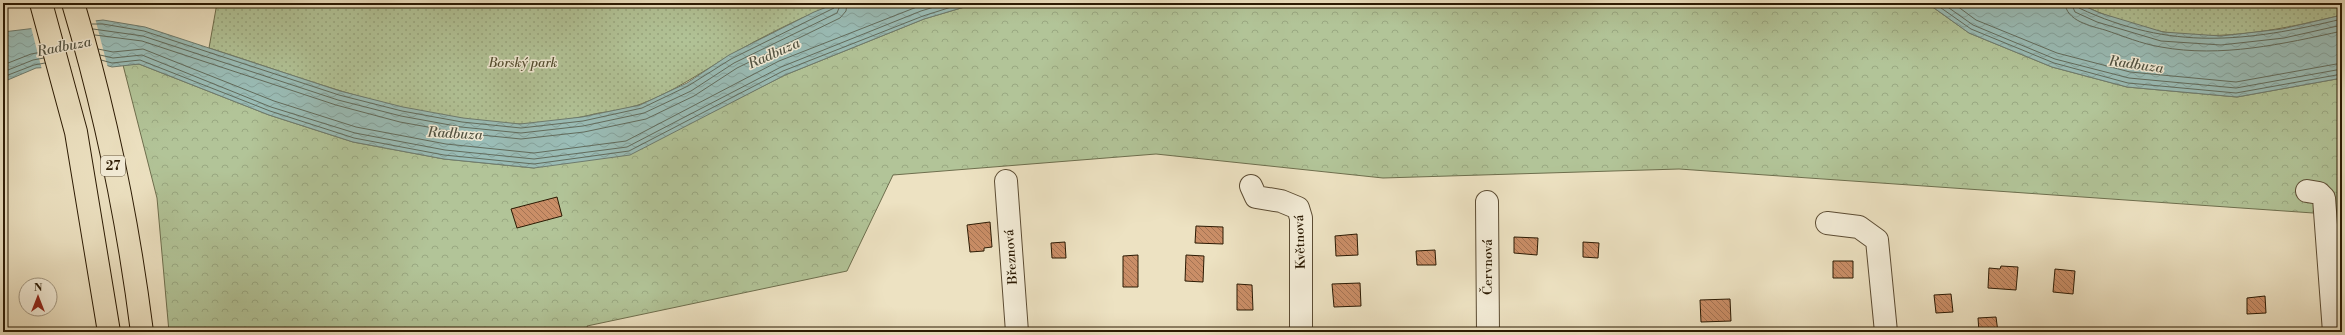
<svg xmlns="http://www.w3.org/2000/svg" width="2345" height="335" viewBox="0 0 2345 335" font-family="'Libre Bodoni',serif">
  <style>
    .forest { fill: url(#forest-crowns); stroke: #6e6f4e }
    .park { fill: url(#park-dots); stroke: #6e6f4e }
    .water { fill: url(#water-waves); stroke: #6e7c6f }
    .pier { fill: #ede2c2 }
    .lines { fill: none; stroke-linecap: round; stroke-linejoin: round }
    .shore { stroke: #626c5d; stroke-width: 1 }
    .building { fill: url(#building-back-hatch); stroke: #2b1a03 }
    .minor-casing { stroke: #5c4c33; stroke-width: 24 }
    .highway-casing { stroke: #2b1a03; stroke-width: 24 }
    .minor { stroke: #f3ecd7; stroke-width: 22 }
    .highway { stroke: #ede2c2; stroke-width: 22 }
    .labels { text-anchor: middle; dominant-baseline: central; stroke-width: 3; stroke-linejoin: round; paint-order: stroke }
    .shield { fill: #f3ecd7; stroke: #675943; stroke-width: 1 }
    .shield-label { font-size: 12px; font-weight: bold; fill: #2b1a03 }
    .park-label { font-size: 13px; font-style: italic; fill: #544d30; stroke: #f3ecd7 }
    .street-label { font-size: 13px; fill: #2b1a03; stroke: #f3ecd7 }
    .water-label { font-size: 14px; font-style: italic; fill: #525342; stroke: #f3ecd7 }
  </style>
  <defs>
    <pattern id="forest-crowns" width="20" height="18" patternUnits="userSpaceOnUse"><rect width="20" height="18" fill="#b2c498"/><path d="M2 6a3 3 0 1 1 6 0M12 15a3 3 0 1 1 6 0" fill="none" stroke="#99a881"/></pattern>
    <pattern id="park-dots" width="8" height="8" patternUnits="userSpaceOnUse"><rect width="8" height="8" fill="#b2c498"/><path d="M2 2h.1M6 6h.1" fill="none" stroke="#99a881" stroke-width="1.8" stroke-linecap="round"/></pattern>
    <pattern id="water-waves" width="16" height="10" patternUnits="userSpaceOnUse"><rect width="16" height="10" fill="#9abdb7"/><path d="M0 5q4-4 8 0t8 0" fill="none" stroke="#85a29c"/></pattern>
    <pattern id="building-back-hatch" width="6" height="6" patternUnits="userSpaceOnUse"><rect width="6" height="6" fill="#ca8e67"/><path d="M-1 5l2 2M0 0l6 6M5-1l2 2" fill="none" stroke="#a47353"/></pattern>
  </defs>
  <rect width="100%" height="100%" fill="#ede2c2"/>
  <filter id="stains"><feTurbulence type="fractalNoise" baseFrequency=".005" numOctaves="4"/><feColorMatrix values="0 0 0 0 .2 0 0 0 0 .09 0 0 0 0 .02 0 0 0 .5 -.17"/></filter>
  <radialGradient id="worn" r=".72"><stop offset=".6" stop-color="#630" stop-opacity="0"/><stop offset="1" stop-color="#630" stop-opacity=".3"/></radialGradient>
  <path class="forest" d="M978,3h949l42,30 83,34 75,20 110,10 105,-19v137l-663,-46 -296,9 -227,-24 -263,21 -46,96 -260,55 2,6h-420l-12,-134 -34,-133 16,-1 130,51 84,27 91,17 90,9 176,-55 75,-38 139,-56z"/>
  <path class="park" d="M217,3h620c-37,15 -74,33 -108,53 -29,17 -56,36 -88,48 -13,5 -28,7 -42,9 -25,6 -54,11 -79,11 -107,-2 -210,-44 -311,-76z
    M2077,3h265v12c-58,14 -119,27 -178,17 -30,-5 -60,-17 -87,-29z"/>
  <path class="water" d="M837,3h141l-54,16 -139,56 -155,80 -96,13 -90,-9 -91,-17 -84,-27 -130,-51 -27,3 -10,-3 -66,4 -33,14v-50l100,-12 42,7 195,64 63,16 60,11 57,6 62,-7 58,-12 47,-22 42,-28 85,-43z
    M1927,3h150l23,10 63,19 58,4 61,-7 60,-14v63l-105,19 -110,-10 -75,-20 -83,-34z"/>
  <path class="pier" d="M95,18l13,50 -26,-2 -40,4 -11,-43z"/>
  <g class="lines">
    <path class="shore" d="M1934,3l37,26 83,34 74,20 108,10 106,-19
      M1942,3l31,22 82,34 74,19 107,10 106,-19
      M1953,3l23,17 81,33 73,19 106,10 106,-19
      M2065,3c1,18 26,23 40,27 18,6 37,14 56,17 60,11 122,-3 181,-16
      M2071,3l4,9 22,10 64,19 60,4 63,-7 58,-13
      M2077,3l2,5c92,43 167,34 263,11
      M92,24h11l41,7 195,64 63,16 60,11 59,6 62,-7 59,-13 46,-22 43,-27 103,-51 2,-5
      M93,29l50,7 195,64 63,16 60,11 60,6 62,-7 61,-13 47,-22 43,-28 103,-50 4,-10
      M95,35l47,6 194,64 64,17 61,11 60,6 63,-7 62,-13 48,-23 43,-28 103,-50 6,-7 1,-8
      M98,49l15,3 30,-3 131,52 82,26 90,17 88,9 92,-12 153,-80 148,-58
      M100,55l13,3 29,-3 129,52 84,26 90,17 89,9 93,-12 154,-80 140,-56 26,-8
      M101,60l11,3 28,-3 130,51 84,27 90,17 90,9 95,-13 154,-80 140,-55 41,-13
      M3,65l28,-11 11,-2
      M3,72l30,-12 11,-2
      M3,77l31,-12 11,-2"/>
  </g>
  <path class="building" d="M557,197l5,19 -45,12 -6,-19z
    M990,222l2,25 -8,1v3l-14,1 -3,-27z
    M1196,226l27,1v17l-28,-1z
    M1357,234l1,21 -22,1 -1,-20z
    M1514,237l24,1 -1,17 -23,-2z
    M1065,242l1,16h-14l-1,-15z
    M1583,242l16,1 -1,15 -15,-1z
    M1435,250l1,15h-19l-1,-14z
    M1138,255v32h-15v-31z
    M1186,255l18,1 -1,26 -18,-1z
    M1833,261h20v17h-20z
    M2001,266l17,1 -2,23 -28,-2 1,-20 11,1z
    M2055,269l20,2 -2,23 -20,-2z
    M1360,283l1,23 -27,1 -2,-23z
    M1237,284l15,1 1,25h-16z
    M1951,294l2,18 -17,1 -2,-18z
    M2265,296l1,17 -19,1v-16z
    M1730,299l1,22 -30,1 -1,-22z
    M1996,317l2,15h-19l-1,-14z"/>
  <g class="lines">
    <g class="minor-casing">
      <path id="minor" d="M1006,181l11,151
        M1251,186l5,11 25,4 17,7 3,10v114
        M2307,191l12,2 5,5 10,134
        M1487,202l1,130
        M1827,223l32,4 18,13 9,92"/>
    </g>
    <g class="highway-casing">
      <path id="highway" d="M41,3l35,129 33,200
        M73,3c32,107 55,218 69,329"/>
    </g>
    <use href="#minor" class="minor"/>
    <use href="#highway" class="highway"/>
  </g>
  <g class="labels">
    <rect class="shield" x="101" y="156" width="24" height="20" rx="3"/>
    <g class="shield-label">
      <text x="113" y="166">27</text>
    </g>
    <g class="park-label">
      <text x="523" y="63">Borský park</text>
    </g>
    <g class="street-label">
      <text transform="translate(1300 242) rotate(-92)">Květnová</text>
      <text transform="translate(1011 257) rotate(-94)">Březnová</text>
      <text transform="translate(1488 267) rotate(-90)">Červnová</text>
    </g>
    <g class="water-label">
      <text transform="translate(64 47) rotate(-11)">Radbuza</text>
      <text transform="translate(774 54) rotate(-24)">Radbuza</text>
      <text transform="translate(2136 65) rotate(8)">Radbuza</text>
      <text transform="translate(455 134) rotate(3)">Radbuza</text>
    </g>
  </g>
  <rect width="2345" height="335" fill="none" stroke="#ede2c2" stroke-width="16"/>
  <rect x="4" y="4" width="2337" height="327" fill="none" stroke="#2b1a03" stroke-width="2"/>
  <rect x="8" y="8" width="2329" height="319" fill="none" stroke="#2b1a03"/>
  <g transform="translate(38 297)"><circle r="19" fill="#f3ecd7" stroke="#a39882"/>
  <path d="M0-3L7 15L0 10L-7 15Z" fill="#8f2418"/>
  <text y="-6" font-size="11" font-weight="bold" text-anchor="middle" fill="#2b1a03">N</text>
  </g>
  <rect width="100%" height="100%" filter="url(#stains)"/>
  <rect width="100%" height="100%" fill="url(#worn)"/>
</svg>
